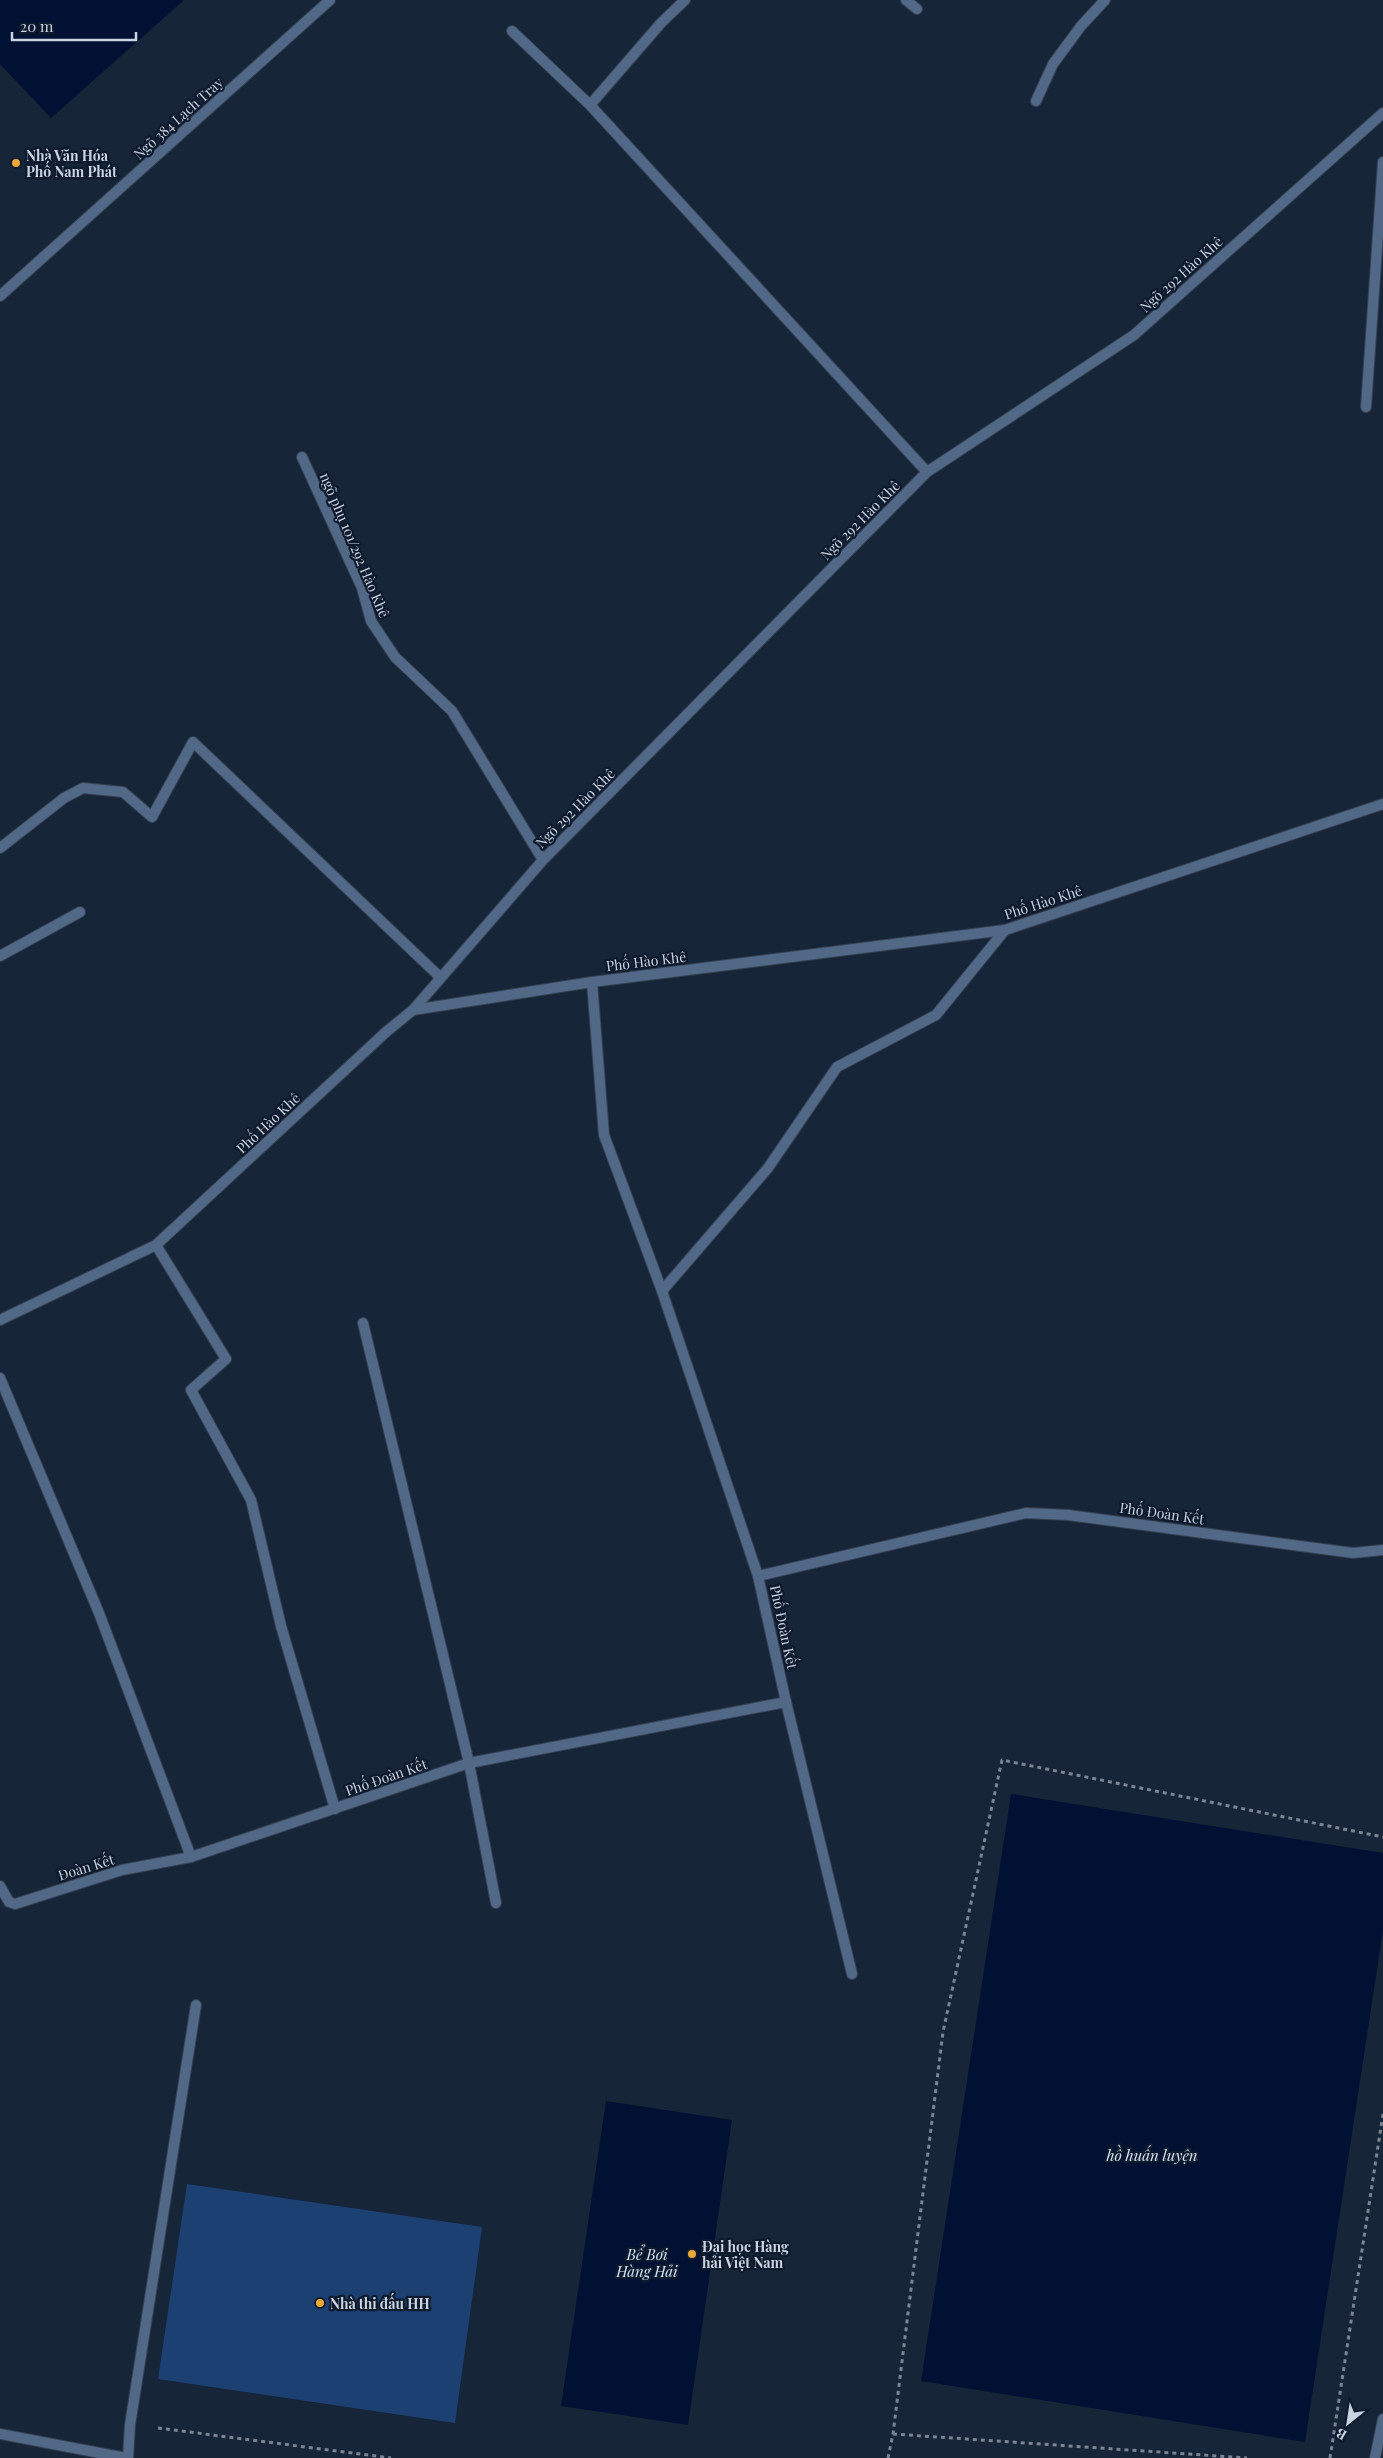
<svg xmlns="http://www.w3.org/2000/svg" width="1383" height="2458" viewBox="0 0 1383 2458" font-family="'Playfair Display',serif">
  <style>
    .green { fill: #1d4073 }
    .water { fill: #001134 }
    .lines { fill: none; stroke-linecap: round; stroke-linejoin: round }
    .lane-casing { stroke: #344153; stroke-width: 12 }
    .street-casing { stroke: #344153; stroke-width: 12 }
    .path { stroke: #798594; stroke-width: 3; stroke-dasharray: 4 4; stroke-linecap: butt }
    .lane { stroke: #526887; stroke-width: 10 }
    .street { stroke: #526887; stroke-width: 10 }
    .poi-dot { fill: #eaaa38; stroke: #0e1b2e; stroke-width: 2 }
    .labels { text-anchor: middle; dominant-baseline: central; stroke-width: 4.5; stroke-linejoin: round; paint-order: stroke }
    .street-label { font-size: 14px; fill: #cad3e0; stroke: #0e1b2e }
    .poi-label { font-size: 14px; font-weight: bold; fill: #cad3e0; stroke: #0e1b2e; text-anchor: start }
    .water-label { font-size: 15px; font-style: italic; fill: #d5e3f7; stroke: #0e1b2e }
  </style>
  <rect width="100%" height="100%" fill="#172538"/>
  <path class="green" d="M187,2184l295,43 -27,196 -297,-44z"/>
  <path class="water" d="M0,0h184l-133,118 -51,-54z
    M1011,1794l372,59v77l-78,512 -384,-61z
    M606,2101l126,19 -44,305 -127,-19z"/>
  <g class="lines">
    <g class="lane-casing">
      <path id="lane" d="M906,0l11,9
        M512,31l78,74 337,367
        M1036,101l17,-37 28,-38 24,-26
        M590,105l71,-82 24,-23
        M1366,407l17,-245
        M302,457l60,131 9,33 24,36 57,54 91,149
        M0,848l64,-50 19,-10 40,4 29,25 41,-75 248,236
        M0,956l80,-44
        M592,982l12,153 58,156 96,285
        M413,1010l130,-150 384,-388 207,-137 249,-222
        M156,1245l70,114 -35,31 60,110 30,126 54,183
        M662,1291l106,-123 69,-101 99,-52 69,-85
        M363,1323l106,440 27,140
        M0,1378l99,235 92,244 -69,13 -107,34 -6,-2 -9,-16
        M786,1702l66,272
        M0,2434l126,24
        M128,2458l2,-33 66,-420
        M1375,2458l8,-39"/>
    </g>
    <g class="street-casing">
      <path id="street" d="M0,296l330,-296
        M0,1320l156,-75 230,-213 27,-22 179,-28 413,-52 378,-126
        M191,1857l278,-94 317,-61 -28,-126 268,-63 42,2 285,38 30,-3"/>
    </g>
    <path class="path" d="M158,2428l233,30
      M893,2434l354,24
      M888,2458l5,-24 50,-402 59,-272 381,77
      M1330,2458l53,-344"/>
    <use href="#lane" class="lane"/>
    <use href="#street" class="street"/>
  </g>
  <g class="poi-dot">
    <circle cx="16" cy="163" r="5"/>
    <circle cx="692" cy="2254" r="5"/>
    <circle cx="320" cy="2303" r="5"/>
  </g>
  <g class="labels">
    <g class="street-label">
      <text transform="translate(178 118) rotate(-42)">Ngõ 384 Lạch Tray</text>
      <text transform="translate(1181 274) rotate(-42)">Ngõ 292 Hào Khê</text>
      <text transform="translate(860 520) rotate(-45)">Ngõ 292 Hào Khê</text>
      <text transform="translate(355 545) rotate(67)">ngõ phụ 101/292 Hào Khê</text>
      <text transform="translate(575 808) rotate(-45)">Ngõ 292 Hào Khê</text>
      <text transform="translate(1043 902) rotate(-18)">Phố Hào Khê</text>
      <text transform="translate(646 961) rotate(-7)">Phố Hào Khê</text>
      <text transform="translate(268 1123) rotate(-43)">Phố Hào Khê</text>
      <text transform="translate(1162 1513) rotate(8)">Phố Đoàn Kết</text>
      <text transform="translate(784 1627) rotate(78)">Phố Đoàn Kết</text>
      <text transform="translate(386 1777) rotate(-19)">Phố Đoàn Kết</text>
      <text transform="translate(86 1867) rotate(-17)">Đoàn Kết</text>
    </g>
    <g class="poi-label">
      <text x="26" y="155">Nhà Văn Hóa<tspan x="26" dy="16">Phố Nam Phát</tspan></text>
      <text x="702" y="2246">Đại học Hàng<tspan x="702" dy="16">hải Việt Nam</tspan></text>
      <text x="330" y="2303">Nhà thi đấu HH</text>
    </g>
    <g class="water-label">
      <text x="1152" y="2155">hồ huấn luyện</text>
      <text x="647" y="2254">Bể Bơi<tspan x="647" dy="17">Hàng Hải</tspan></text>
    </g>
  </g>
  <g transform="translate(1348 2423) rotate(210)" stroke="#0e1b2e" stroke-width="4" paint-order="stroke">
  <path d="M0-4L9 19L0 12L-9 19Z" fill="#cad3e0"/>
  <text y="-8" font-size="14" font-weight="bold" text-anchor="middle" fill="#cad3e0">B</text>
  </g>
  <path d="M12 32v8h124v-8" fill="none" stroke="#cad3e0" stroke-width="2.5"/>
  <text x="20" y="32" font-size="15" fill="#cad3e0" stroke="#0e1b2e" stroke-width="4" paint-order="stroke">20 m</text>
</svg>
